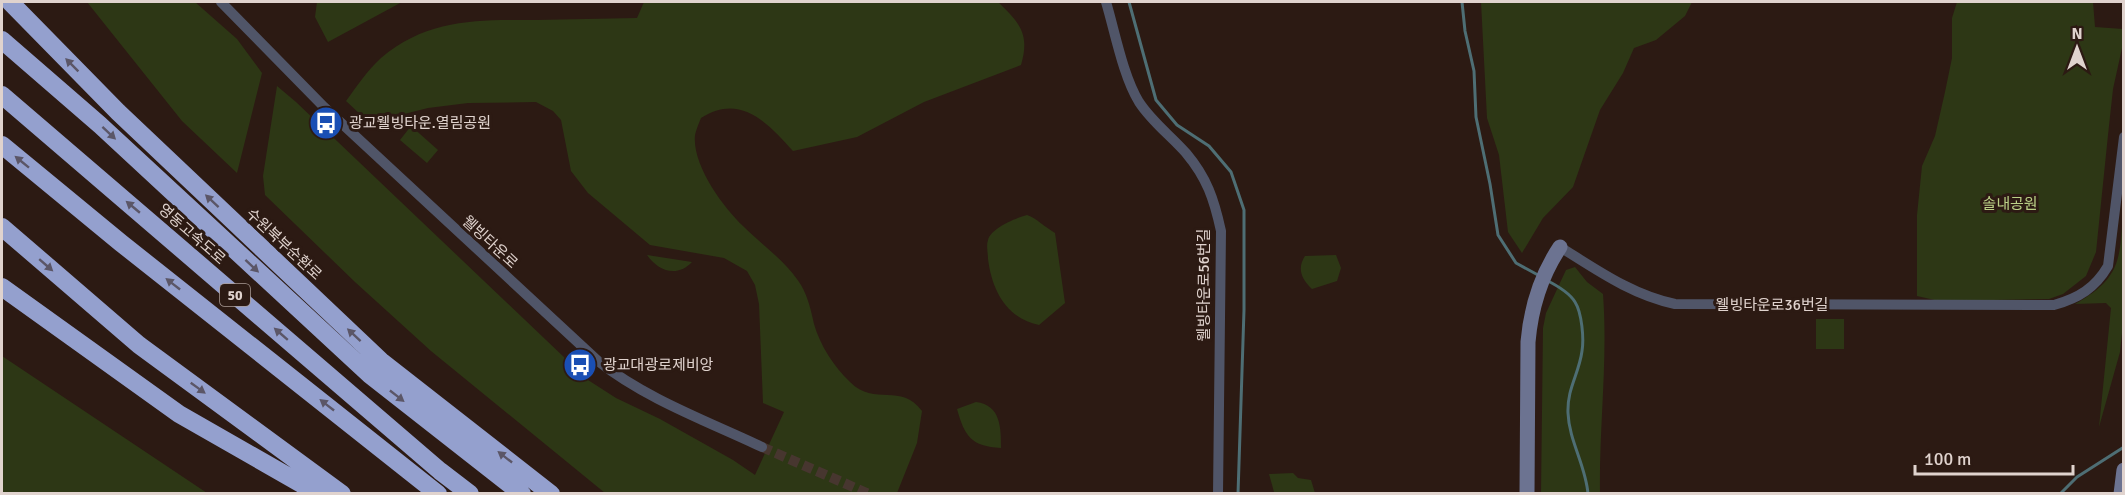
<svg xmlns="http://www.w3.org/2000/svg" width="2125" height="495" viewBox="0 0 2125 495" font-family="Signika,'Noto Sans KR',sans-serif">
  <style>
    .green { fill: #2d3715 }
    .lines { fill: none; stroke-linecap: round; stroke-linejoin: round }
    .stream { stroke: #4e6e74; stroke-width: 3 }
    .street-tunnel { stroke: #47362f; stroke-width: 10; stroke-dasharray: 10 5; stroke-linecap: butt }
    .street { stroke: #505568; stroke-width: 10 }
    .secondary { stroke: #6c7391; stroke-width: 15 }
    .highway { stroke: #94a0ce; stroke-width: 18 }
    .oneway { fill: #5b5667 }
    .labels { text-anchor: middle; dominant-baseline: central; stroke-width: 6; stroke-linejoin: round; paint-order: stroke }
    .shield { fill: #2c1a13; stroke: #aa9c96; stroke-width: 1.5 }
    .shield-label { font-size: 14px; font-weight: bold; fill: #e0d3ce }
    .poi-label { font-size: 15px; fill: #e0d3ce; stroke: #2c1a13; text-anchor: start }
    .park-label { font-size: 15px; fill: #bbd187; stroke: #2c1a13 }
    .street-label { font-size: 15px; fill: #e0d3ce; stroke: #2c1a13 }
  </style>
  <rect width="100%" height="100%" fill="#2c1a13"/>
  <path class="green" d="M87,2h108l42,37 25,34 -25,100 -55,-52z
    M317,2h85l-74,40 -13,-25z
    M644,2h354c22,21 32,32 23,63l-97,37 -67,35 -64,14c-26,-29 -53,-58 -92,-33 -2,5 -5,12 -6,17 -3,30 28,72 48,91 20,20 43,35 58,59 7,12 10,25 13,39 6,21 20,43 36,58 25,25 51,0 72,29l-5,32 -20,50h-292l-174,-142 -76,-69 -90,-87 -2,-19 14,-90 19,16 292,278 28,18 44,21 73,41 22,15 29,-63 -21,-9 -4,-99 -4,-19 -8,-14 -23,-13 -74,-13 -62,-52 -17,-22 -10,-51 -8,-9 -17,-9 -68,1 -40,5 -36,9 -16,12 -30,-28c11,-15 21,-30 35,-43 47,-40 98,-38 156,-38 33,-1 67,-1 100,-2z
    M1481,2h211l-7,14 -29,24 -22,8 -11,25 -23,37 -27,77 -30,31 -21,35 -14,-21 -9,-77 -12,-37z
    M1957,2h136l2,25 28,2 1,10 -11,50 -5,46 -12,117 -10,24 -23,18 -14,5 -110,2 -22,-5v-81l5,-49 13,-30 10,-44 7,-34v-40z
    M411,126l27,24 -11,13 -27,-23z
    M2123,209l1,105 -4,38 -21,75 12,-119 -5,-5 -31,1c47,-26 45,-46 48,-95z
    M1027,215c8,2 19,13 28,18l10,70 -26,22c-33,-7 -47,-35 -51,-66 0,-6 -2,-13 0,-19 3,-12 28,-22 39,-25z
    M647,255l45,7c-15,16 -34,9 -45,-7z
    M1336,255l5,13 -4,13 -25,8c-11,-10 -15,-21 -7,-33z
    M1575,267l12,15 16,12c5,66 -4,133 -3,199h-59l2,-165 3,-15 20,-43z
    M1816,319h28v30h-28z
    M2,356l205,137h-205z
    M976,402c25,3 25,26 25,46 -30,-2 -36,-11 -44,-39z
    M1293,473l5,5 13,2 4,13 -41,-1 -5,-18z"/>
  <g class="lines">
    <path class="stream" d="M1129,2l27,98 21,25 32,21 22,26 13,38v100l-6,184
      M1462,2l3,29 9,40 2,46 14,67 8,51 18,28 22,12
      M1546,280c10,5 23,12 29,22 7,11 9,37 7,49 -3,23 -15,37 -14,62 1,28 18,53 20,81
      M2060,494l17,-17 47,-30"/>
    <path class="street-tunnel" d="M762,447l107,47"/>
    <path class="street" d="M221,2l103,105 274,254c48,38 109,60 164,86
      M1106,2c9,30 17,74 33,100 13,20 31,33 47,51 21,25 28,46 35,78l-3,263
      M1560,247c37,23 72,48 115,57l379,1c25,-7 41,-17 54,-39l16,-129"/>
    <path class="secondary" d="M1527,494l1,-152c3,-35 12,-65 32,-95
      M2121,494l3,-24"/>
    <path class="highway" d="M10,2l108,110 263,249 170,133
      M2,40l98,85 270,250 152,119
      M2,95l438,376 30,23
      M2,145l119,98 317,251
      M2,227l137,118 203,149
      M2,287l177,127 140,80"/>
  </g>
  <defs><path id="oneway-solid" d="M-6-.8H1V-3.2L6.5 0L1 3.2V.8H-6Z" transform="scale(1.5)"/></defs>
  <g class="oneway">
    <use href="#oneway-solid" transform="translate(72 65) rotate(-135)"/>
    <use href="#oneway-solid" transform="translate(109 133) rotate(43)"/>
    <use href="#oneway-solid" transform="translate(22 162) rotate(-141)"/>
    <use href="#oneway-solid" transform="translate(212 201) rotate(-137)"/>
    <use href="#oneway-solid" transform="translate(133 207) rotate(-140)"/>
    <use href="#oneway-solid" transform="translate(46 265) rotate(41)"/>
    <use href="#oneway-solid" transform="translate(252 266) rotate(43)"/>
    <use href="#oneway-solid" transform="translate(173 284) rotate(-142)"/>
    <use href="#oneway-solid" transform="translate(281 334) rotate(-139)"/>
    <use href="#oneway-solid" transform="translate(354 335) rotate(-137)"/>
    <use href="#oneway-solid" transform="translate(198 388) rotate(36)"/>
    <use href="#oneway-solid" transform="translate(397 396) rotate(38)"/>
    <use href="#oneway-solid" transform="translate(327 405) rotate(-142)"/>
    <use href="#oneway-solid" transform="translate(505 457) rotate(-142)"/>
  </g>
  <defs>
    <g id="bus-disc" transform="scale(1.725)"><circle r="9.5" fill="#1a4fb4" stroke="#2c1a13"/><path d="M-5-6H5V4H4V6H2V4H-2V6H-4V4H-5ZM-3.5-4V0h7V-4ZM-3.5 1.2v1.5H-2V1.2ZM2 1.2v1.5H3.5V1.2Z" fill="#fff"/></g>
  </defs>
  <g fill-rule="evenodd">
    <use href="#bus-disc" x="326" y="123"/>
    <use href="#bus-disc" x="580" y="365"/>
  </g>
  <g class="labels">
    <rect class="shield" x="220" y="284" width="30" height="22" rx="4.5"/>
    <g class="shield-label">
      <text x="235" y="295">50</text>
    </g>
    <g class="poi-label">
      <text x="349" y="123">광교웰빙타운.열림공원</text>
      <text x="603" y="365">광교대광로제비앙</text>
    </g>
    <g class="park-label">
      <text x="2010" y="204">솔내공원</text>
    </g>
    <g class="street-label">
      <text transform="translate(192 234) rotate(41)">영동고속도로</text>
      <text transform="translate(490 242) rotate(43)">웰빙타운로</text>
      <text transform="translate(284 244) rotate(43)">수원북부순환로</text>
      <text transform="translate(1204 285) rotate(-90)">웰빙타운로56번길</text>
      <text x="1772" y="305">웰빙타운로36번길</text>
    </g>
  </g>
  <rect width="2125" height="495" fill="none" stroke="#e0d3ce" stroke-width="6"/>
  <g transform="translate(2077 48)" stroke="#2c1a13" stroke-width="4.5" paint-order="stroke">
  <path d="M0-4.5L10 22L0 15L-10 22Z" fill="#e0d3ce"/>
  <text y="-9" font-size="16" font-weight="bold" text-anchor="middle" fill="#e0d3ce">N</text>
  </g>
  <path d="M1915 465v9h158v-9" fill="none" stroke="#e0d3ce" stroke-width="3"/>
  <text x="1924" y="465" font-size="18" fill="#e0d3ce" stroke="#2c1a13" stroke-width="4.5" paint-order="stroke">100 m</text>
</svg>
